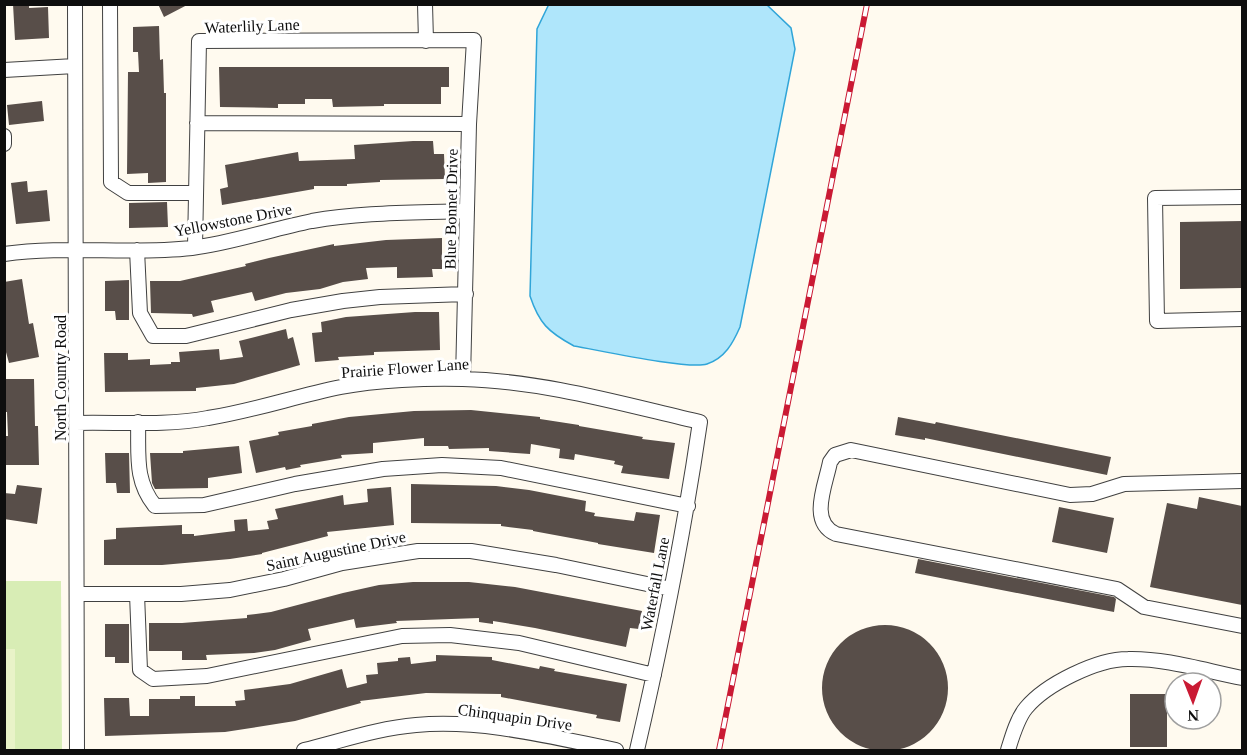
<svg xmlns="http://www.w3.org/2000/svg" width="1247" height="755" viewBox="0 0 1247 755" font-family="'Times New Roman',serif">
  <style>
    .green { fill: #d8edb5 }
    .pitch { fill: #e9f3c8 }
    .water { fill: #afe6fb; stroke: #30a5d8; stroke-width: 1.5 }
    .building { fill: #584e49 }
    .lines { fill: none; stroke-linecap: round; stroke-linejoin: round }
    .minor-casing { stroke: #414141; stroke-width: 16 }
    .minor { stroke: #fff; stroke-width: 14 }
    .rail-casing { stroke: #ca1a34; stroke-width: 6 }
    .rail { stroke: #fff; stroke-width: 4; stroke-dasharray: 11; stroke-linecap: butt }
    .labels { text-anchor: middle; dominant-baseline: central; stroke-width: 6; stroke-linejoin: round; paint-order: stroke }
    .street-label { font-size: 16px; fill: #0e0e0e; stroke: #fff }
  </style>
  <rect width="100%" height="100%" fill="#fffaef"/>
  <path class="green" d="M5,581h56l1,169h-57z"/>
  <path class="pitch" d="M4,649h11v101h-10z"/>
  <path class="water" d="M549,4l218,1 24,23 4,21 -55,278c-7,16 -15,31 -33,37 -18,6 -109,-14 -133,-18 -26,-14 -35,-23 -44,-50l7,-267z"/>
  <path class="building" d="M13,4h16v4l19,-1 1,31 -34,2z
    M158,4h31l-25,13z
    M159,26l1,34 3,-1 1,34h2v89l-18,1v-10l-21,1 1,-102h11l-1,-20h-5v-25z
    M219,67h230v20h-8v17h-57v2l-51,1 -1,-8h-27v5h-27v4l-58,-1z
    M42,101l2,20 -35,4 -2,-20z
    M413,141h20l1,13h10l1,25 -65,1v2l-33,2v2h-33v3l-92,16 -2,-16 8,-2 -3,-22 73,-13 1,9 56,-2 -1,-14z
    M27,181l1,11 19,-2 3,31 -34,3 -5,-41z
    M167,202l1,25 -39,1v-25z
    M1242,221v67l-62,1v-67z
    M442,238v31h-10l1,8 -36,1v-11l-31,1 2,11 -25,3 -23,7 -34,4 -31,8 -3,-9 -41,9 3,11 -21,5 -1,-3 -41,-1 -1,-32h30l66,-15 -1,-2 24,-6 65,-14v2l52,-6z
    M22,279l7,45 4,-1 6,34 -30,6 -5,-18v-63z
    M129,280v40h-13l-1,-9h-10v-30z
    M415,312h24l1,38 -66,2v3l-36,2 1,3 -24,2 -3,-29 10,-1 -1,-10 25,-5z
    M286,329l2,10 5,-2 7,28 -66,19 -38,4v3l-91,1 -1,-39h24v7l22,-1v6l21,-1v-2h9l-1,-10 40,-3 1,11 23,-3 -4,-16z
    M4,379h30l1,47h3l1,39h-33l-2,-29h4l-1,-24h-3z
    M471,410l69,7v2l39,6v1l64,11 -1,2 33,4 -6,36 -48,-6 2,-7 -9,-2 1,-3 -40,-7 -1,6 -15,-2 1,-9 -29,-5 -1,10 -41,-3v-3l-40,1 -1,-3h-24v-8l-51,5v10l-32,2 1,3 -42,7 1,2 -15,3 -1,-3 -29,6 -7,-32 30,-6 -1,-3 34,-6v-2l37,-7 65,-6z
    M898,417l37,7 1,-2 175,35 -4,18 -182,-37v2l-30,-5z
    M239,446l3,27 -34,5v10l-53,1 -3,-6 -2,-30h33v-2z
    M105,453h24l1,40h-13l-1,-10h-10z
    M411,484l85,2 33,4 57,11 -1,10 10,2 -1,3 40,5 2,-9 24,3 -6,38 -56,-9v-1l-65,-12v-1l-32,-4v-2l-90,-1z
    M17,485l25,3 -5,36 -33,-5v-26l11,1z
    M391,487l3,38 -67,7 1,4 -66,17v1l-32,5 -68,6h-58v-25l12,-1v-11l66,-3v9h12v2l41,-5 -1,-11 13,-1 1,12 21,-2 -2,-8 11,-2 -3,-10 68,-14 1,10 24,-3 -1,-13z
    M1199,497l43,9v99l-92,-18 17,-84 30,6z
    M1059,507l55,11 -7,35 -55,-11z
    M918,559l196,38 2,2 -2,13 -199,-39z
    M413,582h56l46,5 127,24 -3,18 -9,-1 -4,19 -91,-19 -42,-7v3l-14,-2v-4l-83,3 1,2 -41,5 -2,-9 -46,10 3,11 -36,10 -21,3 -48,2 1,5h-25v-9h-33v-28h33l65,-5v-3l24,-3 72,-19 36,-8z
    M105,624h24v39h-14v-6h-10z
    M822 688a63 63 0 1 1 126 0a63 63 0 1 1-126 0Z
    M436,655l56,2v3l47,9 1,-3 15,3 -1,2 73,13 -7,38 -24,-4 1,-3 -96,-18v-3l-75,-1 -66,8 1,2 -66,18 -70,11 -120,4 -1,-38h25l1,18h19v-17h31v-3h15v10h41l-1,-5 10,-1 -1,-10 46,-6 52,-15 5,19 20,-5 -1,-8 12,-1 -1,-11 21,-2v-3l12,-1 1,7 25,-3z
    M1130,694h37v53h-37z"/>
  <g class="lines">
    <g class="minor-casing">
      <path id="minor" d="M75,4l2,746
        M110,4l1,178 17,11h67
        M425,4l1,37
        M4,70l71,-4
        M197,123l272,1
        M4,136v8
        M1242,197l-87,1 2,123 85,-2
        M195,247l4,-206 275,-1 -5,84 -6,255
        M137,250l3,63 13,23h33l105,-26 52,-9 37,-4 86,-3
        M4,254c62,-9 125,1 188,-6 40,-5 80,-19 120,-27 51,-9 104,-8 155,-10
        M138,422c1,32 -4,58 17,84l49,-1 91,-21 88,-15 59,-4 59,3 187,38
        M76,423c44,-1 89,3 132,-5 45,-7 88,-22 133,-31 34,-7 87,-9 122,-8 81,2 159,25 237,43 -16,110 -38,220 -63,328
        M1242,481l-118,3 -32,10 -22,1 -219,-45 -16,5 -5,7c-4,22 -22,60 6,72l281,55 27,18 98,19
        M77,594h104l49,-4 54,-11 58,-16 76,-12h53l85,14 115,24
        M137,594l3,76 13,9 54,-3 195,-40 48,-1 69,8 135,32
        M304,750c37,-9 75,-22 112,-25 67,-6 135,12 200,25
        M1008,750c4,-13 9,-31 18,-42 20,-24 71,-49 102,-49 38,-1 78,12 114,19"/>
    </g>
    <use href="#minor" class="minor"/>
    <g class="rail-casing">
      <path id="rail" d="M719,750l148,-746"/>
    </g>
    <use href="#rail" class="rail"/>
  </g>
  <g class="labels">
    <g class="street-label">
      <text transform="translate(252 26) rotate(-2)">Waterlily Lane</text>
      <text transform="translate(451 209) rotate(-89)">Blue Bonnet Drive</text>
      <text transform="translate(233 220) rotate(-11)">Yellowstone Drive</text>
      <text transform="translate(405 368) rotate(-4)">Prairie Flower Lane</text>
      <text transform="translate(60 378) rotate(-90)">North County Road</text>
      <text transform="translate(336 551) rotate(-12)">Saint Augustine Drive</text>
      <text transform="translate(655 584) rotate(-79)">Waterfall Lane</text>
      <text transform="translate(515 717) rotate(8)">Chinquapin Drive</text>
    </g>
  </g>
  <rect width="1247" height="755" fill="none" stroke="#0e0e0e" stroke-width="12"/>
  <g transform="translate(1193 701) rotate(179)"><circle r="28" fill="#ffffff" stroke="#9f9f9f" stroke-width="1.5"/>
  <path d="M0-4.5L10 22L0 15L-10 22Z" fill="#ca1a34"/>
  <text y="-9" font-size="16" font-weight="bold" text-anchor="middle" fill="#0e0e0e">N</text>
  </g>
</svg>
